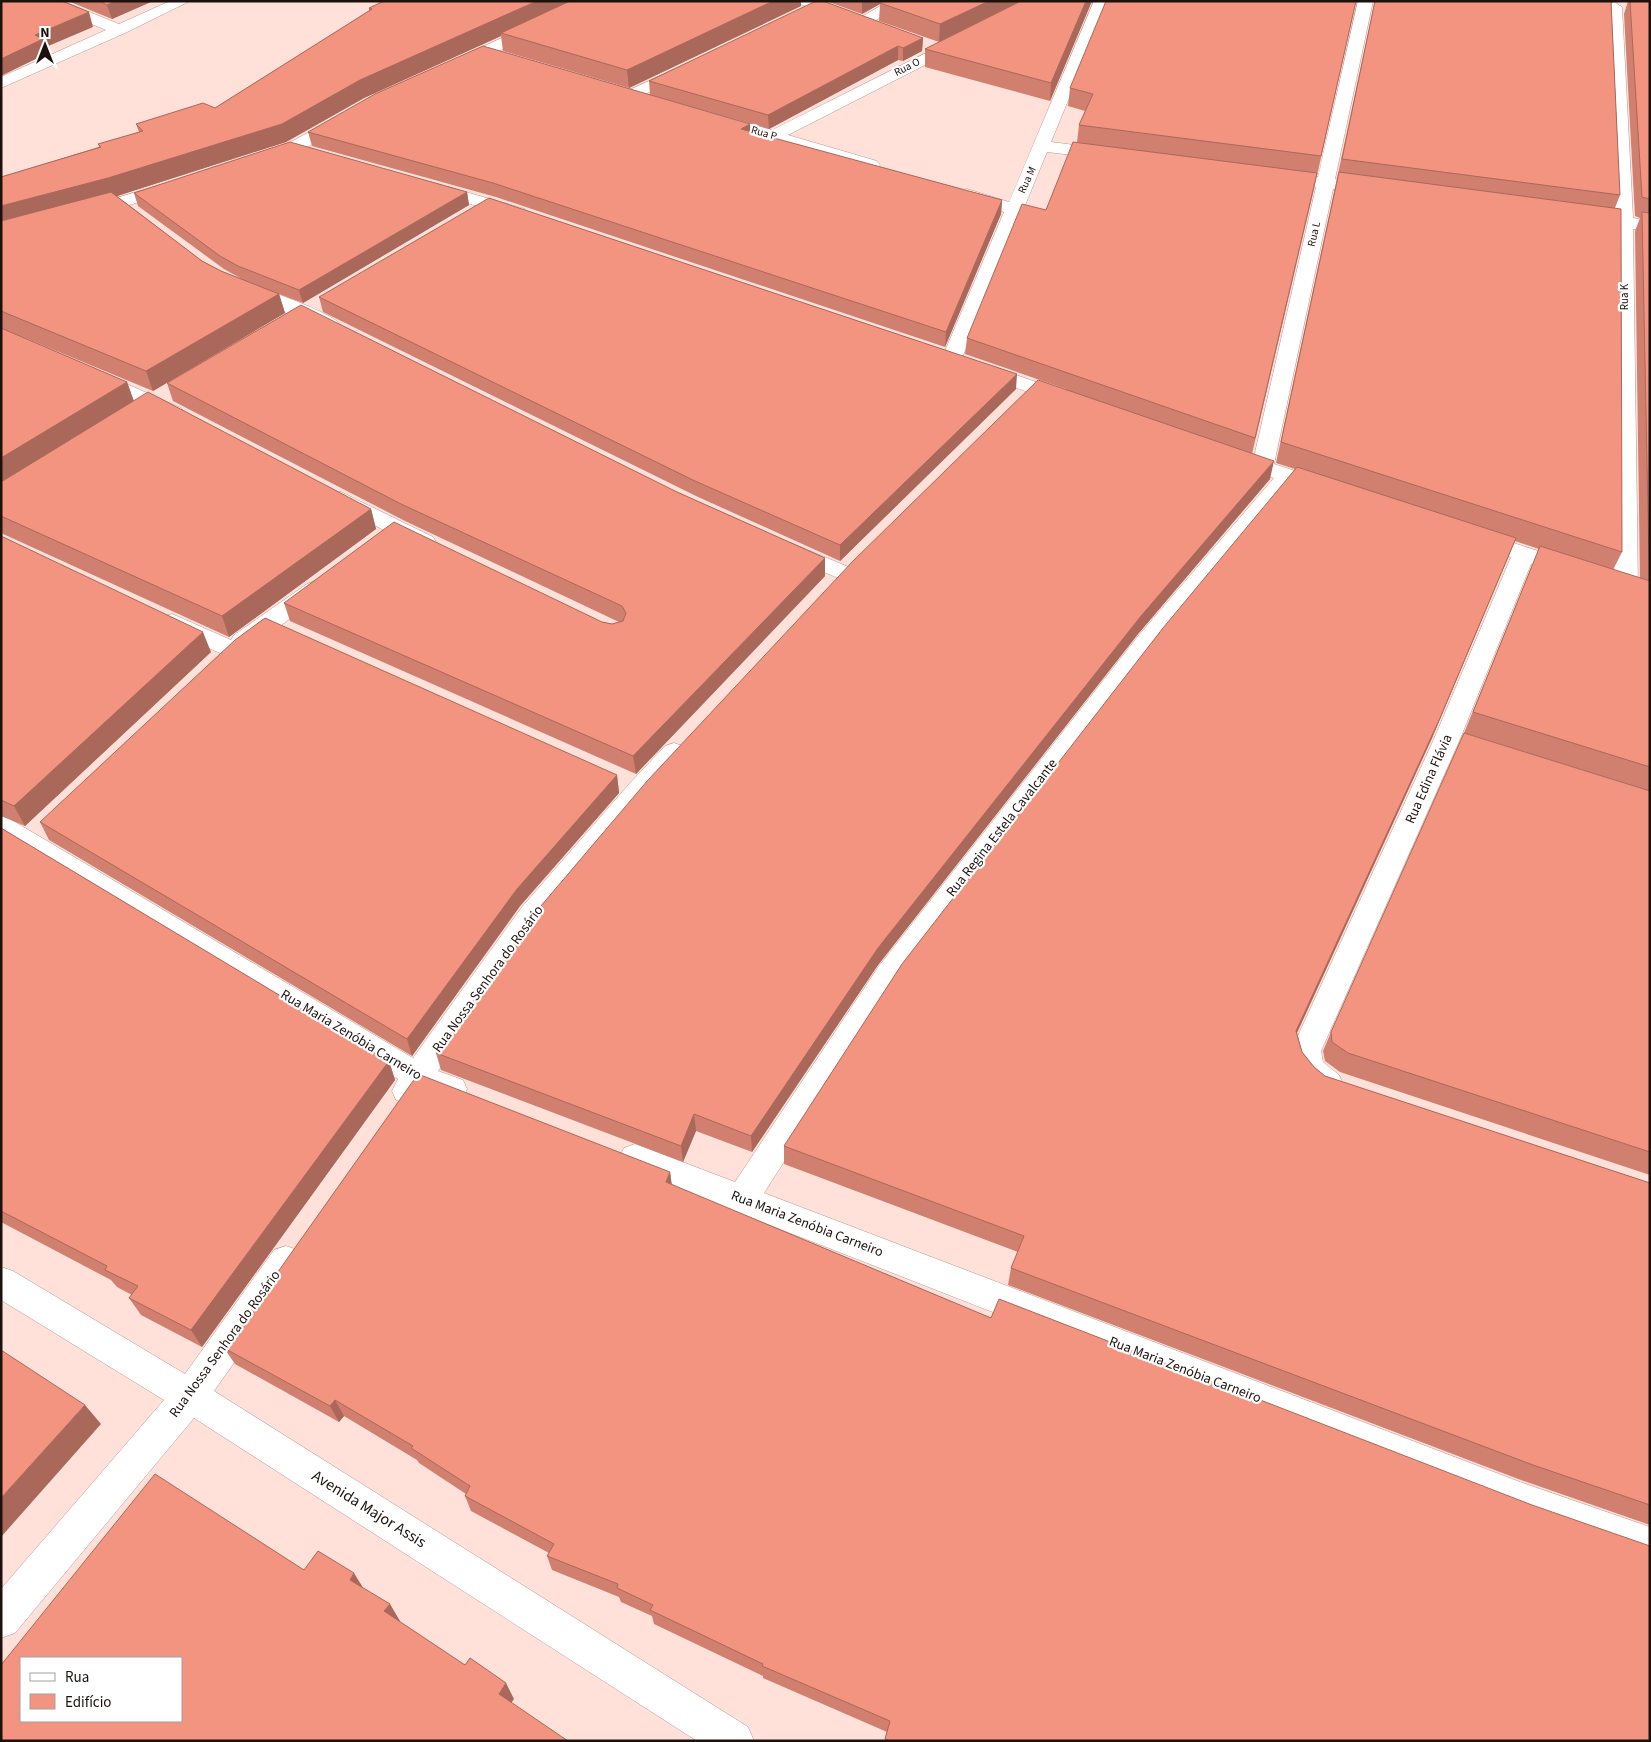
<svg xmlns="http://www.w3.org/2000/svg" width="1651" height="1742" viewBox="0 0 1651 1742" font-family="'Source Sans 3',sans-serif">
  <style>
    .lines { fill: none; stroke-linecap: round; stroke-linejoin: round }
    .minor-casing { stroke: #b9978f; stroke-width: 1 }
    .minor { fill: #fff; fill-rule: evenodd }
    .wall { fill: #d17f6e }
    .shaded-wall { fill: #aa685a }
    .building { fill: #f39480; stroke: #aa685a; fill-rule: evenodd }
    .labels { text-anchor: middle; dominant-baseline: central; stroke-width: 4.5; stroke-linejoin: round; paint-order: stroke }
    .far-street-label { font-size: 11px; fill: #1d110e; stroke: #fff }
    .street-label { font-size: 14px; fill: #1d110e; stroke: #fff }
    .near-street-label { font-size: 16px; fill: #1d110e; stroke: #fff }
  </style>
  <rect width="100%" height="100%" fill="#ffe1da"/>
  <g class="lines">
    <g class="minor-casing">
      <path id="minor" d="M41,1h21l57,23 51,-23h20l-65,32 -124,55v-11l105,-47 -63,-26z
        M582,1h20l-2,3 -136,63h-12l-2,-3 2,-3z
        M798,1h22l31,11 3,3 -8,5 -46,-16z
        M889,1h18l-39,24h-10l-3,-3 3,-3z
        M1094,1h15l-58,141 55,7 6,1 3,4 -3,4 -6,1 -59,-7 -85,206 -3,4 -7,2 -7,-2 -3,-4 62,-146 -43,-14 -3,-4 3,-4 6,-1 42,13z
        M1358,1h15l-38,178 44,6 3,4 -3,4 -6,1 -40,-5 -59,275 58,19 3,5 -3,5 -8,2 -32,-11 -135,163 -258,335 -135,211 756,289 130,45v38l-130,-47 -896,-350 -5,-10 5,-10 11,-4 100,38 144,-216 260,-331 135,-157 -46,-15 -3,-5 3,-5 8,-1 18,5 62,-270 -39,-5 -6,-1 -3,-4 3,-4 6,-1 41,5z
        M1614,2l8,5 11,211 17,3v10l-17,-2 5,358 -4,5 -8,3 -8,-3 -4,-5 1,-360 -37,-6 -3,-4 3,-4 6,-1 31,4 -9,-209z
        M958,37l8,5 -2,3 -176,90 89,26 3,4 -3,4h-12l-155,-46 -2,-4 2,-4 6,-1 56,16z
        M684,65l8,5 -2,3 -53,25h-12l-2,-3 2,-3z
        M343,114l6,1 2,4 -2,4 -50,29 -37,11 -6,-1 -3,-4 3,-4 31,-10z
        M171,182l6,1 3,4 -3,4 -89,26 -6,-1 -3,-4 3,-4z
        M431,182l94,27 3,4 -3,4 -6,1 -94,-27 -3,-4 3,-4z
        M247,284c16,4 85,29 93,40l-3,4h-14l-83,-34 -3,-4 3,-4z
        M982,363l91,32 3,4 -3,4 -7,2 -7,-2 -84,-30 -3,-4 3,-4z
        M95,370l86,38 3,4 -3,4 -7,2 -7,-2 -79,-36 -3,-4 3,-4z
        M341,492l92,45 3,5 -3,5 -8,2 -8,-2 -84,-43 -3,-5 3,-5z
        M1476,531l103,33 4,5 -4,5 -8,2 -40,-12 -71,175 -139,312 2,11 16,13 4,9 -4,9c-28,10 -45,-18 -48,-42l143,-312 77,-182 -43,-14 -3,-5 3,-5z
        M791,543l60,25 4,5 -4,5 -8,2 -60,-25 -3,-5 3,-5z
        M315,581l8,3 4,5 -4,5 -71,53 -10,2 -2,7 -9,2 -67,-30 -4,-6 4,-6 8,-2 59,26 3,-5 73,-51z
        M674,743l9,3 4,6 -4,6 -141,165 -104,148 25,9 4,9 -4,9 -11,4 -28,-11c-8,12 -15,14 -28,9l-4,-9 6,-12 -397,-240v-23l9,3 403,239 109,-151 109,-125 34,-36z
        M286,1246l12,4 5,11 -5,11 -84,119 534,336 6,14h-57l-503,-323 -179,215 -14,5v-49l163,-189 -163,-100v-33l12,4 172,103 89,-124z"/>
    </g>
    <use href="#minor" class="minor"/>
  </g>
  <path class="wall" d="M68,1h85l-41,18z
    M826,1h266l-42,100 -125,-34v-18l30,-15 -16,8 -60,-21 1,-17 -18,10z
    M1356,1l-42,188 -62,265 18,25 -132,155 -260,331 -126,187 -56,-21 -13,31 -242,-92 -5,-17 630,-664 -101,-35 2,-16 79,-128 31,-68 2,-17 6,-14 -17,-5 2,-18z
    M1375,1h236l9,194 -5,13 7,344 -9,18 27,8 -5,-347 5,-13 -5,-2 -11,-202 4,-13h22v790l-186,-58 75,-184 -24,-8 -83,197 -135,295 5,19 12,15 11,9 325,107v342l-129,-45 -513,-195 3,-17 7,-16 -234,-88v-18l511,-677 -19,-6z
    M801,6l-172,82 -126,-37 -2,-15 -137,62 -78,44 -169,54 85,65 19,10 21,8 -18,-10 -86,-63 -4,-13 333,-1 2,13 -166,98 -24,-9 6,19 -132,78 -152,-63v-151l98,-30 -1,-3 41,-12 -3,-8 79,-16 154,-97v-3z
    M923,38l-1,13 -19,10 -5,-1 -129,69 -119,-34 -1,-14z
    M308,132h443l251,68 -1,14 -56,133 -449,-150 -184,-51z
    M319,297l697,92 -176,172 -144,-65 -373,-184z
    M1,328l126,54 7,19 237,108 5,20 -147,108 -228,-104z
    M167,383l510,109 148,66v18l-189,198 -346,-153 -6,-18 318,19 10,2 7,-2 -214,-101 -232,-120z
    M1,536l210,116 -186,174 -24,-10z
    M617,775l2,18 -99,113 -108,150 -363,-216 -9,-18z
    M1650,791v384l-310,-103 -15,-11 -2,-10 8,-19z
    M1,828l388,233 6,19 -193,267 -61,-32 -12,-17 3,-3 -15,-8 -6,-7 -110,-58z
    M670,1172l2,13 319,133 541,187 118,236h-765l2,-9 -124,-54v-2l-109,-52 -2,-8 -31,-14 -2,-5 -67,-27 -5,-14 2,-3 -78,-42 -6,-15 1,-2 -47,-31 -2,-3 -73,-44 -5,6 -104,-58 -11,-16z"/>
  <path class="shaded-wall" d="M115,1h38l-41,18 -5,-14z
    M537,1h40l-76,32v3l-137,62 -78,44 -172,55 -113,30v-21l359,-126z
    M773,1h28v5l-172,82 -2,-18z
    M862,1h23l-5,2v1l-18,10z
    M989,1h36l-86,41 1,-18z
    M1086,1h6l-42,100 1,-18z
    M89,12l4,15 -47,20 2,6 -47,23v-17l34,-24z
    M923,38l-1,13 -19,10v-13z
    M898,46v14l-129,69 -1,-14z
    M750,124l1,14 -10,-9z
    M467,192l2,13 -166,98 -4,-13z
    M1002,200l-1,14 -56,133 1,-15z
    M279,294l6,19 -132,78 -7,-20z
    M1017,374l-1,15 -176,172v-16z
    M127,382l7,20 -133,82v-26z
    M1274,461l-4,18 -132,155 -260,331 -126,187 -1,-16 127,-188 263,-332z
    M371,509l5,20 -147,108 -7,-21z
    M1516,538l-84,200 -143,312 7,-19z
    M825,558v18l-189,198 -3,-18z
    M203,632l8,20 -186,174 -11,-20z
    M617,775l2,18 -99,113 -108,150 -5,-17 110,-150z
    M389,1061l6,19 -193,267 -11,-17z
    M694,1114l2,17 -13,31 -2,-16z
    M670,1172l2,18 -6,-8z
    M335,1400l9,16 -5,6 -9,-16z
    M85,1405l16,19 -100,113v-39z
    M354,1573l11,18 -15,-11z
    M390,1604l10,17 -5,7 -11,-17z
    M506,1683l8,16 -7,10 -8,-15z"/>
  <path class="building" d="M1,1h61l27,11 -54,23 8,4 -42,20z
    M99,1h16l-8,4z
    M384,1h153l-177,79 -78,44 -174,54 -107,28v-29l100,-30 -3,-3 45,-13 -7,-7 67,-21 12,5 157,-99 -3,-1z
    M570,1h203l-146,69 -126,-37z
    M816,1h7l100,37 -20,10 -5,-2 -130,69 -119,-34z
    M882,1h107l-49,23 -60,-21z
    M1021,1h65l-35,82 -126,-34z
    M1106,1h250l-35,155 -242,-31 14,-31 -23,-6z
    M1375,1h236l9,194 -278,-36z
    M1630,1h20v198l-8,-2z
    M483,46l267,78 -9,5 261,71 -56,132 -453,-149 -185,-51 67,-38z
    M290,142l177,50 -168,98 -61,-24 -18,-10 -86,-63z
    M1073,142l244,31 -62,265 -288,-100 55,-134 24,6z
    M1339,172l282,37 1,343 -341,-110z
    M111,192l91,69 19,10 58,23 -133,77 -145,-60v-90z
    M489,198l528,176 -177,171 -145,-64 -376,-184z
    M1642,212l8,1v348h-1z
    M301,305l376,187 148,66 -192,198 -349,-153 110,-81 208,100 10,2 11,-3 3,-8 -4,-7 -221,-102 -234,-121z
    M1,328l126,54 -126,76z
    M1038,380l236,81 -133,155 -263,332 -127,188 -57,-22 -13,32 -245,-93 104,-146 108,-127 205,-219z
    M148,392l223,117 -149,107 -221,-100v-34z
    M1297,467l219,71 -76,180 -144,313 6,21 12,15 11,9 325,107v322l-117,-40 -522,-197 13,-32 -240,-90 118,-182 261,-336z
    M1,536l202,96 -189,174 -13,-6z
    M1540,546l110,35v186l-177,-55z
    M265,618l352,157 -100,114 -110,150 -367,-217 195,-182z
    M1464,733l186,58v361l-302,-99 -16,-11 -1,-10z
    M1,828l388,233 -198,269 -62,-32 9,-12 -33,-16 2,-4 -106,-55z
    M418,1074l252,98 -4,10 325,136 8,-19 533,206 118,41v195h-760l-5,-2 5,-18 -128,-55 1,-2 -113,-54 3,-5 -36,-17 1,-4 -71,-28 7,-12 -89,-48 5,-10 -59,-38 2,-2 -78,-46 -5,6 -106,-58z
    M1,1350l84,55 -84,93z
    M155,1474l149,96 14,-19 36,22 -4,7 40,24 -6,7 81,54 5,-7 36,25 -7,11 69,47h-567v-76zM21,1658h160v63h-160z"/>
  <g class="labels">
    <g class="far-street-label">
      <text transform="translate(907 67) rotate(-27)">Rua O</text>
      <text transform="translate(764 133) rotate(16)">Rua P</text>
      <text transform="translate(1027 180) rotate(-65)">Rua M</text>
      <text transform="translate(1314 234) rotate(-77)">Rua L</text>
      <text transform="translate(1624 297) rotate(-90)">Rua K</text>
    </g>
    <g class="street-label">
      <text transform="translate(1429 779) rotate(-66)">Rua Edina Flávia</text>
      <text transform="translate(1002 828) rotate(-52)">Rua Regina Estela Cavalcante</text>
      <text transform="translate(488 979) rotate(-54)">Rua Nossa Senhora do Rosário</text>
      <text transform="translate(351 1035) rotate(31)">Rua Maria Zenóbia Carneiro</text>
      <text transform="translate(807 1224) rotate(21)">Rua Maria Zenóbia Carneiro</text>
      <text transform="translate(225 1344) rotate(-54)">Rua Nossa Senhora do Rosário</text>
      <text transform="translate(1185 1370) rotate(21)">Rua Maria Zenóbia Carneiro</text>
    </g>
    <g class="near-street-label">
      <text transform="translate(369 1509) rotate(32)">Avenida Major Assis</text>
    </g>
  </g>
  <rect width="1651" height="1742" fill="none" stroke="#1d110e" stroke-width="5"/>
  <rect x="20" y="1657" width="162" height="65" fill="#ffffff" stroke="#a5a09f"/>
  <rect x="30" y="1673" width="25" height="8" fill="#ffffff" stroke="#a5a09f"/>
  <text x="65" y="1682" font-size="15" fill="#1d110e">Rua</text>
  <rect x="30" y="1694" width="25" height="15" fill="#f39480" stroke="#a5a09f"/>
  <text x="65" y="1707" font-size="15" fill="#1d110e">Edifício</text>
  <g transform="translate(45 45)" stroke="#ffffff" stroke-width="4" paint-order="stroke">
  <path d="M0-4L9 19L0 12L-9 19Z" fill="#1d110e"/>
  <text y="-8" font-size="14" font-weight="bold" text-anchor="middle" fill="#1d110e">N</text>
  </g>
</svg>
